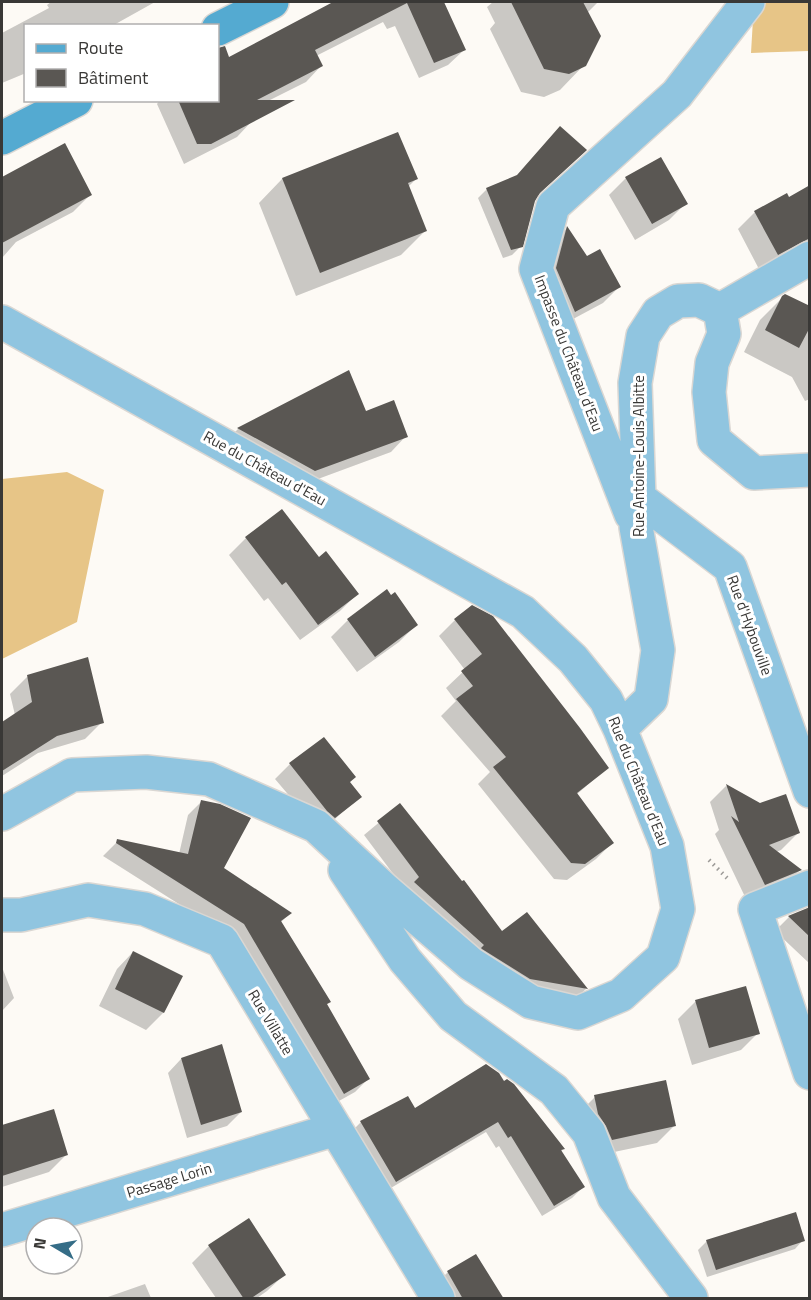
<svg xmlns="http://www.w3.org/2000/svg" width="811" height="1300" viewBox="0 0 811 1300" font-family="'Titillium Web',sans-serif">
  <style>
    .forest { fill: #e7c587 }
    .shadow { fill: #0003 }
    .building { fill: #5a5753 }
    .lines { fill: none; stroke-linecap: round; stroke-linejoin: round }
    .street-casing { stroke: #dad7d3; stroke-width: 36 }
    .secondary-casing { stroke: #dad7d3; stroke-width: 36 }
    .path { stroke: #9d9b98; stroke-width: 4; stroke-dasharray: 1.5 4.5; stroke-linecap: butt }
    .street { stroke: #90c5e0; stroke-width: 33 }
    .secondary { stroke: #54aad1; stroke-width: 33 }
    .labels { text-anchor: middle; dominant-baseline: central; stroke-width: 6; stroke-linejoin: round; paint-order: stroke }
    .street-label { font-size: 15px; fill: #393836; stroke: #fff }
  </style>
  <rect width="100%" height="100%" fill="#fdfaf5"/>
  <path class="forest" d="M754,2h55v49l-58,2z
    M67,472l37,18 -27,132 -75,37v-180z"/>
  <path class="shadow" d="M51,2h104l-43,24h-86v47l-24,10v-50l47,-25 -2,-3z
    M336,2h106l22,48 -16,15 -29,13 -24,-52 -8,3 -4,-7 -67,34 5,10 -15,16 -58,29 4,10 -15,16 -53,27 -27,-60 3,-4h58v-36z
    M493,2h105l-11,11 -3,52 -24,25 -16,7 -23,-5 -31,-63 5,-6 -8,-16z
    M64,145l26,50 -17,17 -57,30 -14,16v-80z
    M626,178l60,25 -17,17 -34,20 -26,-45z
    M282,179h134l-8,8 17,44 -24,24 -105,41 -37,-93z
    M810,187v57l-50,27 -22,-42 17,-17 33,-13z
    M487,189l51,5 -4,7 -13,45 -9,9 -9,3 -25,-60z
    M567,228l20,30 32,29 -16,16 -43,23 -19,-42 11,-41z
    M783,297l27,11v91l-5,2 -13,-24 -48,-25 16,-32z
    M348,372l17,41 41,23 -15,16 -92,34 -76,-42 15,-15z
    M246,538l73,21 38,35 -17,17 -40,29 -32,-42 -4,3 -35,-46z
    M386,591l30,34 -17,17 -42,30 -26,-35 17,-17z
    M455,620l152,148 -31,27 36,48 -16,16 -29,21 -13,-1 -76,-95 12,-12 -49,-56 15,-15 -10,-13 19,-18 -26,-34z
    M27,677l75,45 -17,17 -47,14 -36,23v-52l13,-9 -5,-21z
    M290,764l70,33 -40,35 -45,-53z
    M726,786l34,18 38,29 -17,17 -5,2 24,18 -17,17 -36,14 -32,-67 4,-4 -9,-28z
    M201,802l21,67 68,44 -9,9 48,80 -3,3 42,74 -13,13 -25,14 -99,-169 -128,-81 15,-15 61,13 9,-39z
    M400,805l102,129 84,55 -13,12 -57,-9 -110,-101 -42,-56z
    M810,909v55l-35,-33 14,-14z
    M133,952l48,25 -18,36 -17,17 -47,-24 18,-37z
    M2,967l12,31 -12,13z
    M745,988l13,45 -17,17 -49,15 -14,-46 17,-17z
    M181,1059l60,53 -14,14 -40,12 -19,-65z
    M504,1083l59,66 -2,3 22,35 -11,11 -30,18 -43,-70 -3,2 -10,-16 -102,60 -35,-58 12,-12 46,-24 8,12z
    M595,1097l79,29 -17,17 -62,13 -17,-42z
    M53,1111l13,44 -17,17 -47,15v-60z
    M803,1240l-8,9 -88,28 -9,-27 9,-9z
    M209,1246l75,29 -17,16 -10,7h-41l-24,-35z
    M448,1272l54,26h-52l-10,-18z
    M145,1284l6,14h-46z"/>
  <path class="building" d="M333,2h111l22,48 -32,13 -27,-60 -92,47 8,16 -66,34h38l-84,44h-14l-19,-44h40v-52l7,-2 4,11z
    M511,2h72l18,34 -15,30 -17,8 -25,-5z
    M560,126l27,24 -47,43 -5,8 -12,46 -12,3 -25,-62 31,-13z
    M398,132l20,47 -10,4 19,48 -107,42 -38,-95z
    M65,143l27,52 -90,48v-66z
    M661,157l27,47 -36,20 -27,-47z
    M810,185v53l-32,17 -24,-44 33,-18 2,4z
    M567,226l20,30 13,-7 21,38 -46,25 -19,-44z
    M785,294l25,12v21l-11,21 -34,-18 17,-34z
    M349,370l17,41 28,-11 14,37 -93,34 -78,-43z
    M282,509l37,48 7,-6 33,43 -41,31 -32,-43 -4,3 -37,-48z
    M387,589l4,6 4,-3 23,33 -43,32 -28,-38z
    M472,605l21,11 87,112 29,40 -32,25 37,50 -29,21 -14,-1 -78,-96 13,-10 -50,-58 17,-13 -12,-15 21,-17 -28,-35z
    M88,657l16,66 -47,13 -55,35v-49l30,-20 -5,-27z
    M324,737l32,40 -6,5 12,15 -27,21 -8,-7 -38,-48z
    M726,784l34,19 26,-9 14,39 -31,12 33,25 -37,15 -34,-69 8,6z
    M201,800l19,4 31,14 -27,50 68,45 -11,8 50,81 -4,2 43,75 -26,15 -100,-170 -128,-81 1,-4 71,15z
    M400,803l62,78 2,-1 38,51 25,-19 61,77 -58,-10 -48,-30 -1,-1 3,-3 -70,-63 5,-5 -42,-56z
    M810,907v30l-22,-21z
    M133,951l50,25 -19,37 -49,-24z
    M746,986l14,48 -51,14 -14,-48z
    M222,1044l20,68 -41,13 -20,-67z
    M486,1064l13,9 5,8 3,-2 7,5 51,65 -4,1 24,37 -31,19 -43,-70 -3,2 -10,-16 -102,60 -36,-61 48,-25 7,12z
    M666,1080l10,46 -64,14 -6,-14 -8,-12 -4,-19z
    M54,1109l14,46 -66,21v-51z
    M796,1212l9,29 -89,29 -10,-30z
    M249,1218l37,57 -36,24h-6l-36,-54z
    M476,1254l28,45h-41l-16,-28z"/>
  <g class="lines">
    <g class="street-casing">
      <path id="street" d="M720,310l90,-52
        M2,322l521,290 50,47 33,41 14,29 47,117 11,63 -15,48 -42,38 -43,18 -47,-11 -60,-38 -86,-74 -69,-64 -107,-47 -63,-7 -74,3 -70,39
        M639,498l91,69 80,224
        M631,514l-95,-245 17,-63 124,-112 71,-92
        M620,729l31,-30 7,-49 -22,-123 3,-29 -4,-115 8,-47 15,-23 20,-12 21,-1 21,10 4,24 -12,29 -3,29 5,48 40,33 56,-3
        M345,870l60,90 48,56 101,74 35,43 25,64 77,101
        M810,887l-55,22 55,164
        M2,915h19l67,-15 57,9 77,32 216,357
        M2,1230l334,-101"/>
    </g>
    <g class="secondary-casing">
      <path id="secondary" d="M218,29l54,-27
        M2,138l74,-38"/>
    </g>
    <path class="path" d="M709,860l20,20"/>
    <use href="#street" class="street"/>
    <use href="#secondary" class="secondary"/>
  </g>
  <g class="labels">
    <g class="street-label">
      <text transform="translate(569 353) rotate(69)">Impasse du Château d'Eau</text>
      <text transform="translate(638 456) rotate(-90)">Rue Antoine-Louis Albitte</text>
      <text transform="translate(265 468) rotate(29)">Rue du Château d'Eau</text>
      <text transform="translate(750 625) rotate(70)">Rue d'Hybouville</text>
      <text transform="translate(639 781) rotate(68)">Rue du Château d'Eau</text>
      <text transform="translate(271 1022) rotate(59)">Rue Villatte</text>
      <text transform="translate(169 1180) rotate(-17)">Passage Lorin</text>
    </g>
  </g>
  <rect width="811" height="1300" fill="none" stroke="#393836" stroke-width="6"/>
  <rect x="24" y="24" width="195" height="78" fill="#ffffff" stroke="#b0afaf" stroke-width="1.5"/>
  <rect x="36" y="44" width="30" height="9" fill="#54aad1" stroke="#b0afaf" stroke-width="1.5"/>
  <text x="78" y="54" font-size="18" fill="#393836">Route</text>
  <rect x="36" y="69" width="30" height="18" fill="#5a5753" stroke="#b0afaf" stroke-width="1.5"/>
  <text x="78" y="84" font-size="18" fill="#393836">Bâtiment</text>
  <g transform="translate(54 1246) rotate(280)"><circle r="28" fill="#ffffff" stroke="#b0afaf" stroke-width="1.5"/>
  <path d="M0-4.5L10 22L0 15L-10 22Z" fill="#356d87"/>
  <text y="-9" font-size="16" font-weight="bold" text-anchor="middle" fill="#393836">N</text>
  </g>
</svg>
